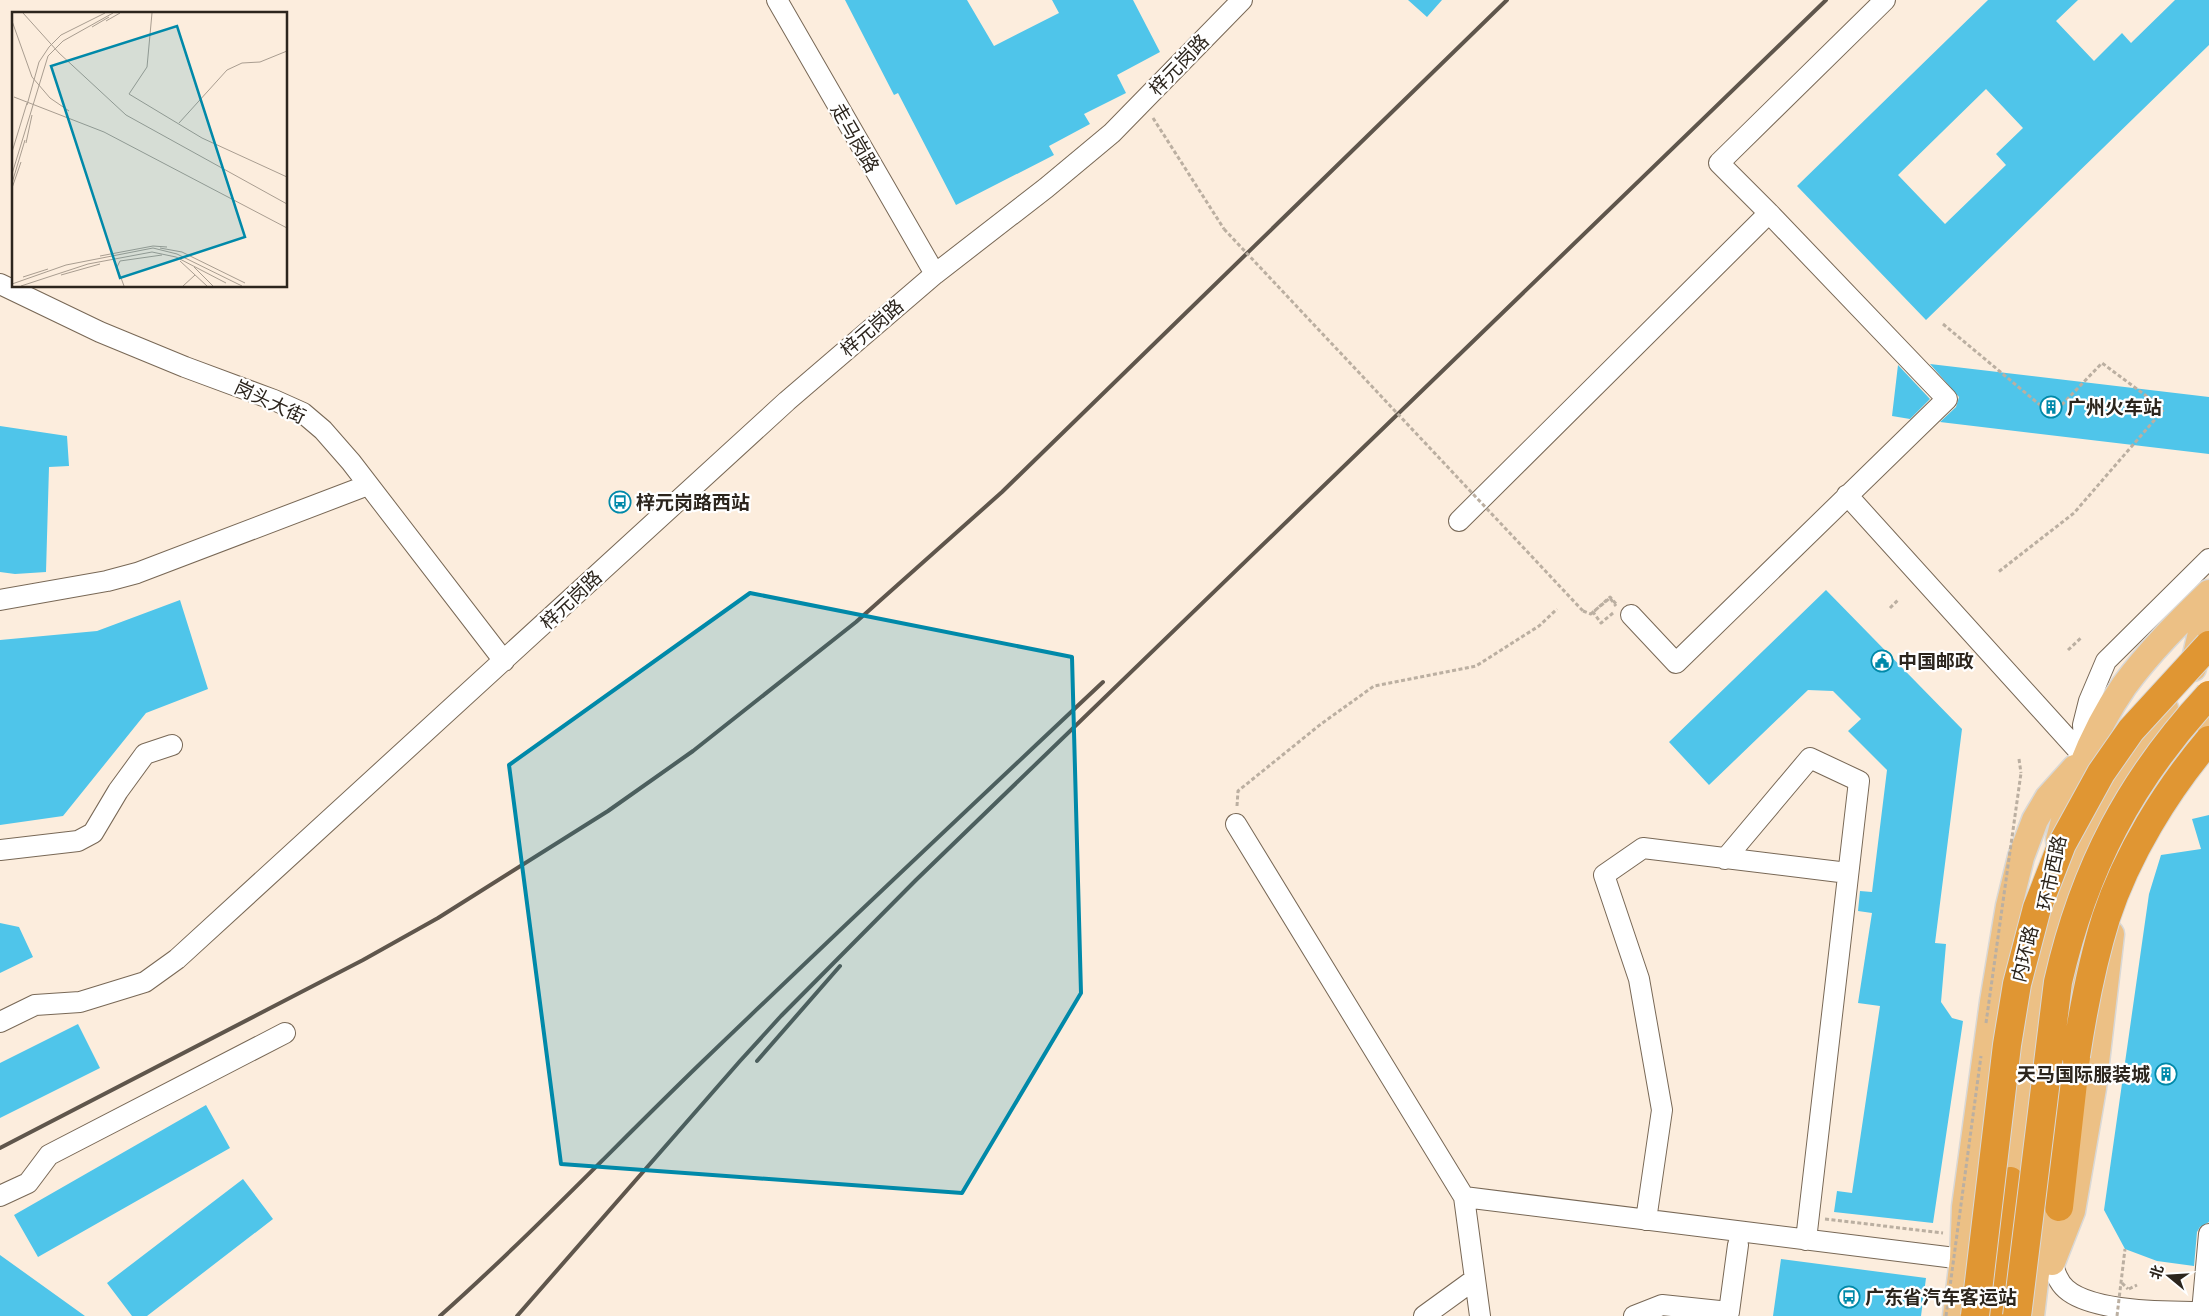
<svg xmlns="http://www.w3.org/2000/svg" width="2209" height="1316" viewBox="0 0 2209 1316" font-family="Jost,'Noto Sans SC',sans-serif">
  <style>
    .building { fill: #4fc5ea; fill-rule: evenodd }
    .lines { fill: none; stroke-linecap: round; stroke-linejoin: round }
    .minor-casing { stroke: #786856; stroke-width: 22 }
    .major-casing { stroke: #d9d8d6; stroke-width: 29 }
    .highway-casing { stroke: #d9d8d6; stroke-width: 30 }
    .path { stroke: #bbafa1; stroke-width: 3; stroke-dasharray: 4 2.5; stroke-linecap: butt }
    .minor { stroke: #fff; stroke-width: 20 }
    .major { stroke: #ecc085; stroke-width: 26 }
    .highway { stroke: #e09633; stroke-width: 28 }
    .rail { stroke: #5f564c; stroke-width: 4 }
    .highway-bridge-casing { stroke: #d9d8d6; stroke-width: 30; stroke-linecap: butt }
    .path-bridge { stroke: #bbafa1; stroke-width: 3; stroke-dasharray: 4 2.5; stroke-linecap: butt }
    .highway-bridge { stroke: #e09633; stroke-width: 28 }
    .marked { fill: #0089a9; fill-opacity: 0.2; stroke: #0089a9; stroke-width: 4; stroke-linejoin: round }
    .labels { text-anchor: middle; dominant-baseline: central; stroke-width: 4.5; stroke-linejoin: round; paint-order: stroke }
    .street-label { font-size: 19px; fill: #2c251d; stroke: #fff }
    .poi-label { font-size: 19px; font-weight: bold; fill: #2c251d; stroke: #fff; text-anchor: start }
    .inset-road { fill: none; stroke: #a99d90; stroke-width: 1 }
    .view { fill: #0089a9; fill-opacity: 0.15; stroke: #0089a9; stroke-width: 2.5 }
    .inset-edge { fill: none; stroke: #2c251d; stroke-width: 2.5 }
  </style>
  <rect width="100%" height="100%" fill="#fceddd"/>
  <path class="building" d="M845,0h122l27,46 65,-33 -7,-13h81l27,52 -43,23 9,18 -42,21 6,10 -41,22 5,9 -98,50 -58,-112 -4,2z
    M1408,0h34l-15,17z
    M1988,0h90l-22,21 38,40 28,-28 9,10 44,-43h34v45l-283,275 -129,-134zM1986,89l37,39 -27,26 10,11 -61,59 -47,-49z
    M1930,364l279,33v57l-269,-32 16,-15 3,-10z
    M1898,365l32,34 -20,20 -18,-3z
    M0,426l67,10 2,30 -20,1 -3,105 -31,2 -15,-2z
    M1826,590l136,139 -27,214 11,1 -5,58 11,16 11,3 -30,202 -99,-11 3,-21 15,2 28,-187 -22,-3 14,-90 -14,-2 2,-20 12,1 15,-122 -39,-39 13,-12 -28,-28 -25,-1 -99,95 -40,-43z
    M180,600l28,89 -62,24 -83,103 -63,9v-185l97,-9z
    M2209,815v407l-9,5 -3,5 -3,34 -37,-5 -32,-12 -21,-39 45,-316 12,-39 40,-6 -9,-30z
    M0,923l19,4 14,30 -33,16z
    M78,1024l22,44 -100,50v-55z
    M206,1105l24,43 -192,109 -24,-42z
    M243,1179l30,40 -126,97h-15l-25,-33z
    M0,1255l85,61h-85z
    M1781,1259l145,19 -5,38h-148z"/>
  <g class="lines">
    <g class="minor-casing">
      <path id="minor" d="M777,0l158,274
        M1769,213l-50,-50 166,-163
        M0,284l100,48 85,35 89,33 29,13 20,17 28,32 153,199
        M1847,495l238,263
        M1459,521l310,-308 178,186 -271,264 -45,-48
        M0,600l107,-19 30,-8 231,-88
        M2085,757l-2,-32 6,-24 17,-40 103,-102
        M1236,824l228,373 16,119
        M0,850l78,-9 15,-8 25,-42 27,-37 27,-9
        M1725,859l85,-101 49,23 -53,459
        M0,1022l35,-17 45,-3 65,-20 32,-23 610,-558 148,-127 111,-86 66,-55 130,-133
        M0,1196l28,-13 21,-28 236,-122
        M1464,1197l499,62
        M1646,1220l16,-110 -23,-131 -35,-104 39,-27 205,25
        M2052,1262c3,10 6,20 14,27 27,24 107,23 143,23
        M2202,1312l7,-78
        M1424,1316l51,-37
        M1634,1316l28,-11 67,7 9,-67"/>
    </g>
    <g class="major-casing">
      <path id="major" d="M2193,668l16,-70
        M2165,769l44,-51
        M2059,840c13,-54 33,-108 65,-154 25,-34 55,-64 85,-93
        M2119,873l12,-54
        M2041,949c9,-29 18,-59 29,-87 23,-55 57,-109 95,-154
        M2063,1047l13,-77 34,-108
        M2007,1201l34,-271
        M2052,1262l20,-51 21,-123 18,-154
        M1956,1316l7,-57 2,-52 28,-205 16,-96 12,-49 14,-37 13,-22 27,-30
        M2031,1316l14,-119"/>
    </g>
    <g class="highway-casing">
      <path id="highway" d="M2059,1207l17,-151
        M1997,1316l13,-135"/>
    </g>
    <path class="path" d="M1153,118l71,111
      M1943,324l109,91 50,-52 62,46 -90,104 -77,60
      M1890,608l9,-9
      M1583,611l8,3 19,-17 7,8
      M1613,613l-12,10 -8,-11 17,-14 6,8
      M2068,650l14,-13
      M2019,759l2,14
      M1237,806l1,-15 83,-67 53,-38 102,-20 63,-40 18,-17
      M1825,1219l118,14
      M2122,1283l6,6
      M2129,1289l8,-4"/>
    <use href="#minor" class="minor"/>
    <use href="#major" class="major"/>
    <use href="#highway" class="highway"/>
    <path class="rail" d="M757,1061l83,-95
      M0,1148l363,-188 75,-42 170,-107 85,-60 163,-129 146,-130 505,-492
      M440,1316c91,-81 174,-169 262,-254 133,-128 267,-254 401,-380
      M517,1316l223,-255 41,-45 135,-136 910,-880"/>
    <g class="highway-bridge-casing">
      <path id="highway-bridge" d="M2076,1056c7,-46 16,-93 30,-138 21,-64 60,-127 103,-178
        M1975,1316l32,-271 10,-61 20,-76 25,-64 39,-71 30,-43 78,-85
        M2017,1316l41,-334c26,-114 72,-202 151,-287"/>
    </g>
    <path class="path-bridge" d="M1224,229l359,382
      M1986,1023l35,-250
      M1946,1316l35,-260
      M2117,1316l8,-67"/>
    <use href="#highway-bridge" class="highway-bridge"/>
  </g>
  <path class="marked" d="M750,593l322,64 9,336 -119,200 -401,-29 -52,-399z"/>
  <defs>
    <g id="building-ring" transform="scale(1.125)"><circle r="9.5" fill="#fff" stroke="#0089a9" stroke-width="1.5"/><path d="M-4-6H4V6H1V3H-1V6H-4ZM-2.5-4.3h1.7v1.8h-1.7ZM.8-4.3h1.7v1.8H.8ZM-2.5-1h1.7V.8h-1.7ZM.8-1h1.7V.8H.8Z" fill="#0089a9"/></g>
    <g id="bus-ring" transform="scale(1.125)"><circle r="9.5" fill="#fff" stroke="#0089a9" stroke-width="1.5"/><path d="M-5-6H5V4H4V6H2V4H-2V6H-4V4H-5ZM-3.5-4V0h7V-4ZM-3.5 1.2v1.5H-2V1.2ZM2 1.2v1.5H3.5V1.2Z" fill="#0089a9"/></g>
    <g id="civic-ring" transform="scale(1.125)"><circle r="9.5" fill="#fff" stroke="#0089a9" stroke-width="1.5"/><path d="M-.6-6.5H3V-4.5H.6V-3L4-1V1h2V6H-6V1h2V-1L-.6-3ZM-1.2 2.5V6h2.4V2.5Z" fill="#0089a9"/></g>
  </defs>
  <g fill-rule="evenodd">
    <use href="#building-ring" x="2051" y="407"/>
    <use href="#bus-ring" x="620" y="502"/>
    <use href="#civic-ring" x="1882" y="661"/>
    <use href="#building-ring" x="2166" y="1074"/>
    <use href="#bus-ring" x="1849" y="1297"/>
  </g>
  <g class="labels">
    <g class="street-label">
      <text transform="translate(1179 65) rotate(-46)">梓元岗路</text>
      <text transform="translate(855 138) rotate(60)">走马岗路</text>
      <text transform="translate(872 328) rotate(-41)">梓元岗路</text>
      <text transform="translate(270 402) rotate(25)">岗头大街</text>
      <text transform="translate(571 600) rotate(-43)">梓元岗路</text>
      <text transform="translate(2052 873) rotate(-78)">环市西路</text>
      <text transform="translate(2025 954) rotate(-76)">内环路</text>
    </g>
    <g class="poi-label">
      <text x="2067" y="407">广州火车站</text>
      <text x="636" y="502">梓元岗路西站</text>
      <text x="1898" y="661">中国邮政</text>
      <text x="2150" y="1074" text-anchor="end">天马国际服装城</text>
      <text x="1865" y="1297">广东省汽车客运站</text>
    </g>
  </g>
  <g transform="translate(12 12)">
    <rect width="275" height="275" fill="#fceddd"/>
    <path class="inset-road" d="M11,1l36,40 67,62 161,89M140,1l-5,54 -18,27 73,44 85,39M0,9l20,56 18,21 19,13M94,9l14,-8M80,15l17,-10M2,85l90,35 183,96M15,93l12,-43 10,-15 12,-12 44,-22M167,111l48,-53 15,-7 18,-1 27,-11M14,131l6,-28M0,140l15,-49M0,162l36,-118 15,-15 50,-28M0,171l13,-43M0,176l9,-26M148,236l22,4 63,31M88,244l53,-10 14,1M108,249l-3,6 7,19M108,249l42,-6M168,249l27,25M182,255l19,19M49,263l39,-11M11,265l25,-8M0,272l54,-19 87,-17 24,6 65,32M9,274l67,-22 64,-12 24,5 50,26M171,274l12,-11"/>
    <path class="view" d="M165,14l68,211 -125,41 -69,-212z"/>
    <rect width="275" height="275" class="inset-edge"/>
  </g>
  <g transform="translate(2169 1276) rotate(288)" stroke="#ffffff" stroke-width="4" paint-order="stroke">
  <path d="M0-4L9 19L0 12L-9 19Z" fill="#2c251d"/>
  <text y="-8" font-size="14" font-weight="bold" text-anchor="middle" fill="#2c251d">北</text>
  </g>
</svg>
